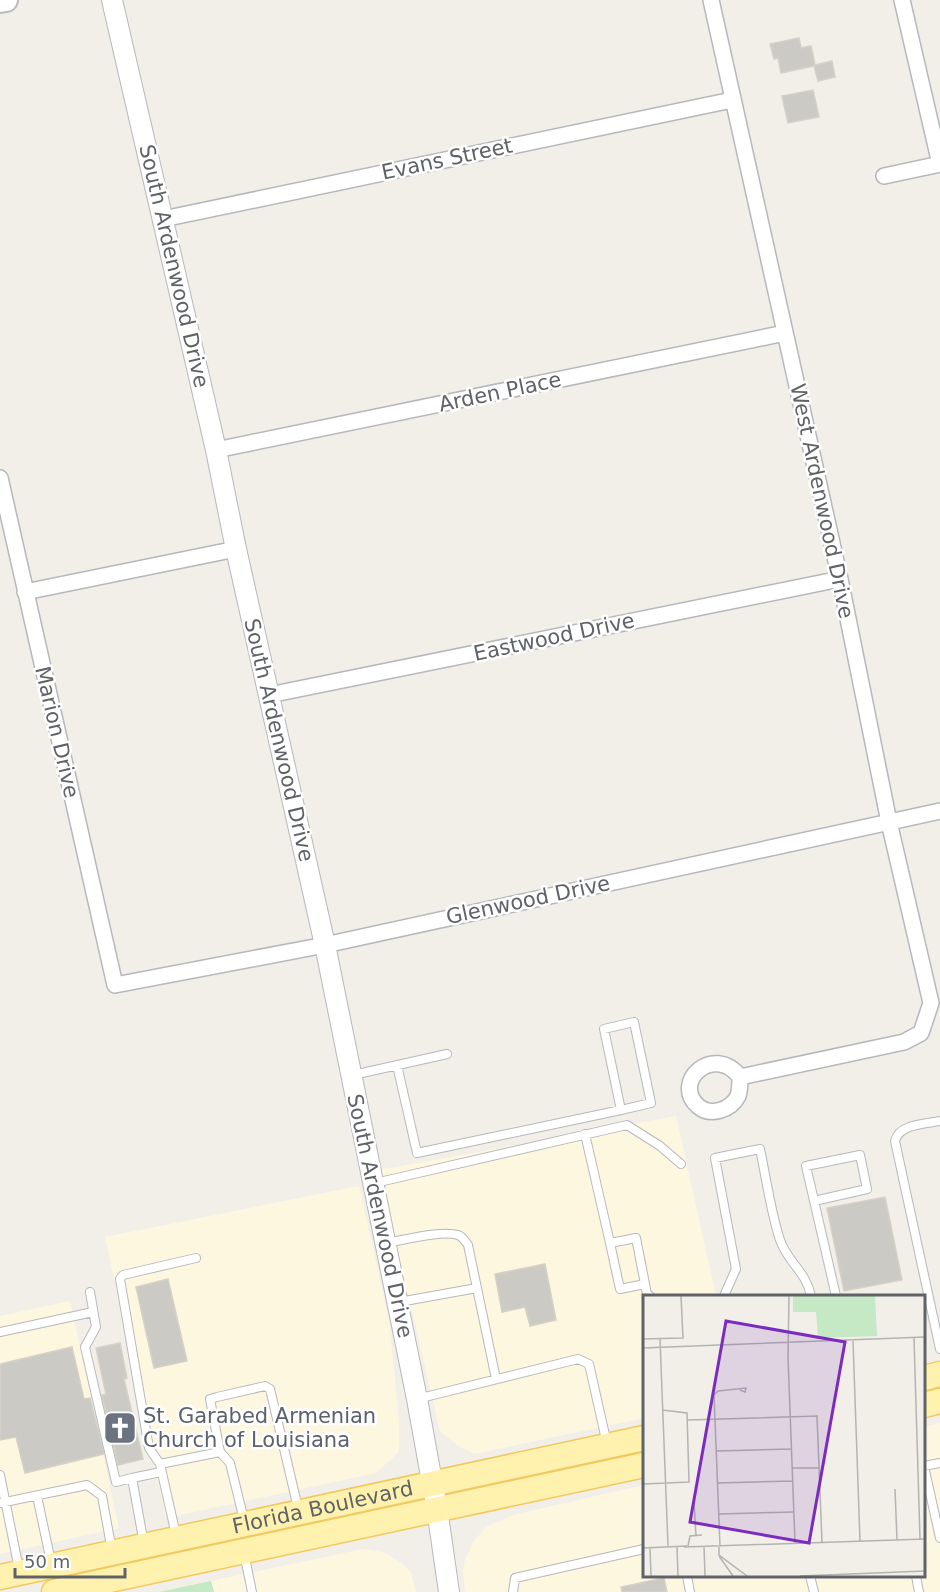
<svg xmlns="http://www.w3.org/2000/svg" width="940" height="1592" viewBox="0 0 940 1592" font-family="'DejaVu Sans',sans-serif">
  <style>
    .commercial { fill: #fef7e0 }
    .green { fill: #c5e8c5 }
    .building { fill: #cccac5; stroke: #d6d1c6; stroke-width: 1.5 }
    .lines { fill: none; stroke-linecap: round; stroke-linejoin: round }
    .service-casing { stroke: #b5b8bc; stroke-width: 10 }
    .minor-casing { stroke: #b5b8bc; stroke-width: 18 }
    .tertiary-casing { stroke: #b5b8bc; stroke-width: 22 }
    .secondary-casing { stroke: #b6babf; stroke-width: 26 }
    .primary-casing { stroke: #f2c960; stroke-width: 27 }
    .service { stroke: #fff; stroke-width: 8 }
    .minor { stroke: #fff; stroke-width: 15 }
    .tertiary { stroke: #fff; stroke-width: 20 }
    .secondary { stroke: #fff; stroke-width: 22 }
    .primary { stroke: #fff2af; stroke-width: 24 }
    .labels { text-anchor: middle; dominant-baseline: central; stroke-width: 5; stroke-linejoin: round; paint-order: stroke }
    .street-label { font-size: 21px; fill: #5f6368; stroke: #fff }
    .worship-label { font-size: 21px; fill: #5b616d; stroke: #fff; text-anchor: start }
    .inset-road { fill: none; stroke: #b3b3b1; stroke-width: 1.5 }
    .view { fill: #7b2cbf; fill-opacity: 0.15; stroke: #7b2cbf; stroke-width: 3 }
    .inset-edge { fill: none; stroke: #5f6368; stroke-width: 3 }
  </style>
  <rect width="100%" height="100%" fill="#f1efe8"/>
  <path class="commercial" d="M676,1116l40,180h-72v122l-170,36 -17,-9 -17,-14 -61,-261z
    M359,1186l30,135 10,99v32l-23,21 -210,45 -61,-281z
    M70,1301l49,227 -119,26v-238z
    M940,1423v169h-475l-2,-20 2,-12 9,-19 12,-14 27,-12 131,-30v91h280v-149z
    M363,1549l20,3 20,12 8,9 5,19h-202l-3,-11z"/>
  <path class="green" d="M211,1581l3,11h-55z"/>
  <path class="building" d="M799,38l2,10 10,-2 4,19 17,-4 3,16 -17,4 -4,-15 -33,7 -3,-15 -4,1 -4,-15z
    M813,90l6,27 -31,6 -6,-27z
    M885,1197l17,83 -58,11 -17,-83z
    M545,1264l11,56 -26,6 -5,-19 -23,5 -7,-38z
    M168,1279l19,82 -33,7 -18,-81z
    M120,1343l7,35 -3,1 19,80 -25,6 -16,-70 4,-1 -10,-46z
    M72,1347l12,52 6,-1 14,56 -79,19 -9,-36 -16,3v-76z
    M664,1578l3,14h-45l-1,-5z"/>
  <g class="lines">
    <g class="service-casing">
      <path id="service" d="M397,1065l20,88 204,-43 30,-7 -17,-81 -30,7 17,81
        M353,1075l94,-21
        M940,1121c-15,3 -41,3 -45,20l45,208
        M585,1134l25,109 26,-5 11,56 3,2
        M375,1183l252,-58 33,21 21,18
        M814,1201l53,-12 -7,-34 -54,11 30,130
        M386,1243c18,-3 56,-13 72,-8 5,2 7,6 10,10l28,134
        M610,1243l10,46 25,-5
        M90,1292l6,35 -11,20 31,135 16,-4 12,66
        M724,1296l12,-27 -21,-111 45,-9c6,28 11,64 20,91 8,23 26,31 31,56
        M399,1302l78,-14
        M0,1332l93,-20
        M417,1399l161,-40 11,5 18,80
        M940,1463l-16,3 16,72
        M160,1464l-11,-16 -29,-169 3,-4 73,-17
        M0,1475l19,94
        M132,1478l29,-6
        M37,1496l14,66
        M0,1503l87,-18 15,11 10,55
        M244,1520l-14,-57 -10,-11 -10,-53 7,-2 48,-11 5,3 28,119
        M176,1535l-16,-71 60,-12
        M244,1553l8,39
        M687,1576l3,16
        M810,1576l4,16
        M916,1576l3,16
        M513,1592l2,-14 129,-29"/>
    </g>
    <g class="minor-casing">
      <path id="minor" d="M711,0l129,579 49,243 42,181 -10,30 -17,9 -164,35c0,6 0,13 -2,19 -7,14 -28,21 -40,10 -27,-24 16,-63 42,-29
        M902,0l38,164
        M884,176l56,-12
        M163,219l569,-119
        M216,450l569,-117
        M0,478l115,507 210,-40 615,-134
        M25,592l211,-43
        M269,695l571,-116"/>
    </g>
    <g class="tertiary-casing">
      <path id="tertiary" d="M112,0l104,450 20,99 89,396 92,454 20,110 12,83"/>
    </g>
    <g class="secondary-casing">
      <path id="secondary" d="M0,1l6,-1"/>
    </g>
    <g class="primary-casing">
      <g id="primary">
        <path d="M924,1378l16,-4"/>
        <path d="M924,1405l16,-4"/>
        <path id="s1" d="M0,1577l644,-139"/>
        <path d="M54,1592l590,-127"/>
      </g>
    </g>
    <use href="#service" class="service"/>
    <use href="#minor" class="minor"/>
    <use href="#tertiary" class="tertiary"/>
    <use href="#secondary" class="secondary"/>
    <use href="#primary" class="primary"/>
  </g>
  <defs>
    <g id="church-square" transform="scale(1.725)"><rect x="-9" y="-9" width="18" height="18" rx="4" fill="#6b7280" stroke="#fff"/><path d="M-1.2-6h2.4v3.5h3.3v2.4h-3.3V6h-2.4V-.1h-3.3v-2.4h3.3Z" fill="#fff"/></g>
  </defs>
  <g fill-rule="evenodd">
    <use href="#church-square" x="120" y="1428"/>
  </g>
  <g class="labels">
    <g class="street-label">
      <text transform="translate(447 159) rotate(-12)">Evans Street</text>
      <text transform="translate(174 266) rotate(77)">South Ardenwood Drive</text>
      <text transform="translate(500 392) rotate(-12)">Arden Place</text>
      <text transform="translate(822 501) rotate(78)">West Ardenwood Drive</text>
      <text transform="translate(554 637) rotate(-12)">Eastwood Drive</text>
      <text transform="translate(57 732) rotate(77)">Marion Drive</text>
      <text transform="translate(279 740) rotate(77)">South Ardenwood Drive</text>
      <text transform="translate(528 900) rotate(-12)">Glenwood Drive</text>
      <text transform="translate(380 1216) rotate(78)">South Ardenwood Drive</text>
      <text stroke="none"><textPath href="#s1" startOffset="330">Florida Boulevard</textPath></text>
    </g>
    <g class="worship-label">
      <text x="143" y="1416">St. Garabed Armenian<tspan x="143" dy="24">Church of Louisiana</tspan></text>
    </g>
  </g>
  <g transform="translate(643 1295)">
    <rect width="282" height="282" fill="#f1efe8"/>
    <path d="M150,1h82l2,40 -59,2 -2,-26h-23z" fill="#c5e8c5"/>
    <path class="inset-road" d="M146,1l-1,61 7,186M271,43l6,201M0,44l40,-1 -2,-42M17,44l8,207M210,46l7,200M0,53l282,-11M45,125l129,-4 5,126M73,156l75,-2M149,173h27M74,188l75,-2M0,189l46,-2 -2,-69 -25,-3M252,194l2,51M51,206l2,35M76,219l74,-2M45,251l2,-10 12,-1M61,251l1,30M77,251l-6,-151 4,-4 28,-3 -1,4 -5,-2M34,252l1,29M41,252l241,-8M76,252v8l28,21M0,253l44,-2M7,253l1,28M76,261l14,20M157,281l125,-5"/>
    <path class="view" d="M83,26l119,21 -36,201 -119,-21z"/>
    <rect width="282" height="282" class="inset-edge"/>
  </g>
  <path d="M15 1568v9h110v-9" fill="none" stroke="#5f6368" stroke-width="3"/>
  <text x="24" y="1568" font-size="18" fill="#5f6368" stroke="#ffffff" stroke-width="4.5" paint-order="stroke">50 m</text>
</svg>
